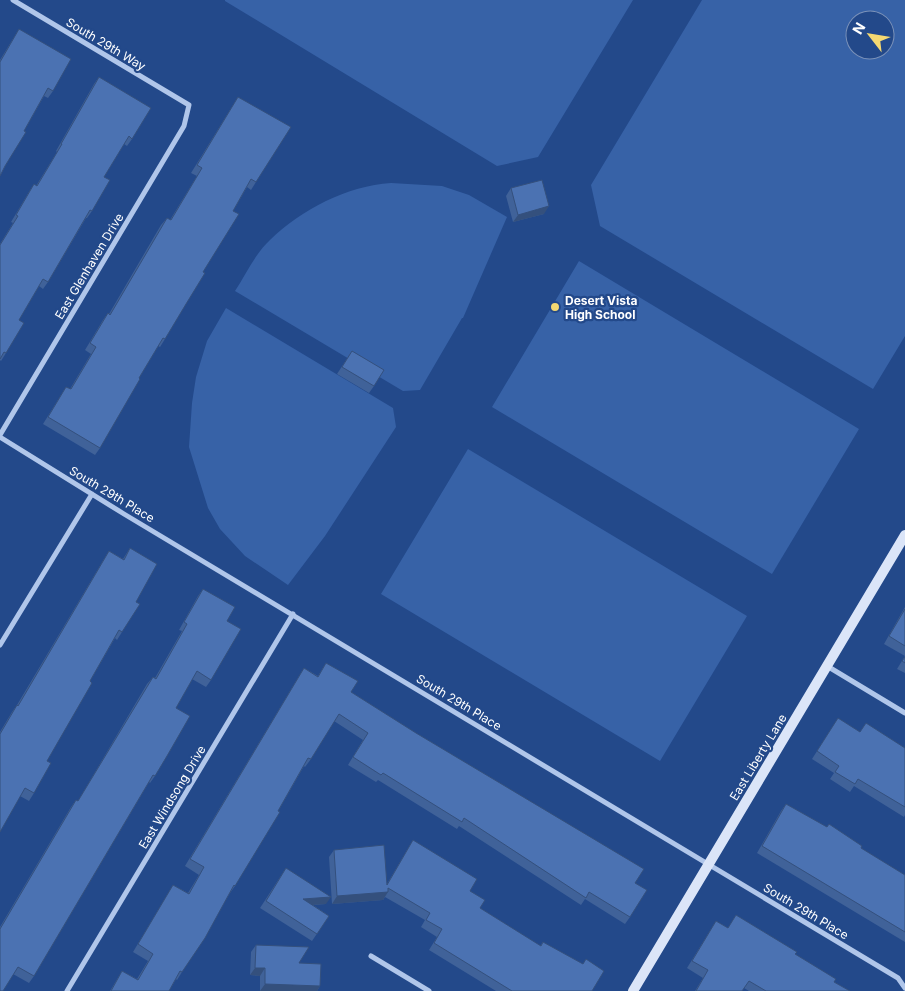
<svg xmlns="http://www.w3.org/2000/svg" width="905" height="991" viewBox="0 0 905 991" font-family="Inter,sans-serif">
  <style>
    .green { fill: #3762a7; fill-rule: evenodd }
    .lines { fill: none; stroke-linecap: round; stroke-linejoin: round }
    .street { stroke: #b0c6ea; stroke-width: 5 }
    .secondary { stroke: #dbe5f8; stroke-width: 10 }
    .wall { fill: #406299 }
    .shaded-wall { fill: #34507d }
    .building { fill: #4b72b2; stroke: #34507d }
    .poi-dot { fill: #f5d972; stroke: #23498a; stroke-width: 2 }
    .labels { text-anchor: middle; dominant-baseline: central; stroke-width: 4.5; stroke-linejoin: round; paint-order: stroke }
    .street-label { font-size: 12px; fill: #fff; stroke: #23498a }
    .poi-label { font-size: 12px; font-weight: bold; fill: #fff; stroke: #23498a; text-anchor: start }
  </style>
  <rect width="100%" height="100%" fill="#23498a"/>
  <path class="green" d="M225,0h408l-95,157 -41,9 -272,-165z
    M702,0h203v336l-32,53 -273,-163 -9,-41zM855,20h30v30h-30z
    M391,183l51,3 27,9 38,22 -44,101h-1l-42,72 -17,1 -168,-100c11,-17 20,-37 35,-51 32,-31 77,-54 121,-57z
    M579,261l280,168 -87,145 -280,-167z
    M226,308l167,100 3,19 -71,109 -37,49 -43,-29 -25,-27 -12,-21 -19,-61 3,-44 4,-26 11,-36z
    M468,449l279,167 -87,145 -279,-167z"/>
  <g class="lines">
    <path class="street" d="M0,435l184,-309 5,-21 -176,-105
      M0,437l124,77 774,464 7,10
      M0,645l92,-151
      M827,666l78,47
      M371,956l58,35
      M67,991l226,-377"/>
    <path class="secondary" d="M633,991l272,-456"/>
  </g>
  <path class="wall" d="M19,29l34,62 -5,7 -4,-2 -20,35 -24,45v-116z
    M99,77l33,62 -5,7 -3,-2 -20,33 -12,34 -5,7h-1l-38,64 -5,7 -4,-3 -20,34 -13,33 -5,8 -1,-1v-116l13,-21 -2,-1 18,-30 5,-8 2,2 21,-34 -1,-1 38,-67z
    M238,97l18,85 -5,8 -4,-3 -14,24 -30,61 -38,67 -5,8 -2,-1 -19,32 -39,70 -5,7 -52,-31 23,-37 4,2 21,-35 -6,-4 18,-30 5,-7 1,1 52,-89 6,-7 3,2 27,-44 -6,-3z
    M511,188l33,26 -31,8 -7,-26z
    M352,351l22,35 -5,7 -32,-19z
    M130,548l6,54 -14,30 -5,8 -2,-2 -25,43 -43,80 -13,32 -5,8 -9,-5 -20,36v-100l12,-20 5,-7 87,-146 5,-8 14,8z
    M203,589l24,32 -16,59 -5,7 -14,-8 -16,29 -21,68 -5,7 -1,-1 -115,194 -5,7 -16,-9 -13,17v-64l71,-120 5,-7 2,1 69,-117 6,-7 2,1 27,-47 -3,-1 19,-34z
    M905,607v66l-8,-4 8,-13 -21,-12z
    M326,663l25,29 284,191 -5,34 -5,7 -40,-25 -4,6 -122,-79 -2,3 -79,-49 -2,2 -28,-17 15,-25 -29,-19 -23,38 -6,8 -1,-1 -69,120 -5,7 -48,79 -5,8 -1,-1 -7,12h-59l12,-20 15,8 11,-18 -15,-9 40,-67 15,8 11,-18 -14,-9 114,-190 5,-8 14,8z
    M833,726l72,22v67l-1,2 -50,-31 -4,6 -20,-13 4,-6 -22,-14z
    M786,804l119,71v67l-148,-89 24,-42z
    M413,840l57,51 10,17 60,38 3,-4 49,49h-96l-67,-41 8,-13 -16,-10 4,-7 -40,-23 -2,3 -51,4 -3,-47 5,-7 53,34z
    M286,868l40,36 -13,1 16,11 -17,25 -52,-33z
    M736,915l59,39 39,28 16,9h-101l-5,-3 -2,3h-47l8,-13 -16,-10 29,-47 12,7z
    M256,945l43,18 21,23 -3,5h-57v-15l-10,-1 1,-23z"/>
  <path class="shaded-wall" d="M549,206l-5,8 -31,8 5,-7z
    M388,892l-5,8 -51,4 5,-8z
    M331,897l-5,7 -28,2 5,-7z
    M255,968h10l-5,8 -10,-1z
    M265,984l55,2 -3,5h-57z"/>
  <path class="building" d="M19,29l52,30 -18,32 -5,-3 -24,43 2,1 -21,34 -5,10v-114z
    M99,77l52,31 -19,31 -3,-3 -25,41 6,3 -18,31 -2,-1 -42,72 -5,-3 -24,41 5,3 -18,30 -2,-1 -4,7v-114l18,-29 -2,-1 18,-31 3,2 25,-42h-1z
    M238,97l53,30 -35,55 -5,-3 -18,32 6,3 -36,58 2,1 -19,31 -21,35 -2,-1 -24,40 1,1 -40,69 -52,-31 18,-30 5,2 25,-42 -6,-4 18,-30 2,2 57,-97 4,2 31,-52 -5,-3z
    M542,180l7,26 -31,9 -7,-27z
    M352,351l32,19 -10,16 -32,-19z
    M130,548l27,16 -21,38 4,2 -18,28 -3,-2 -29,51 2,2 -45,78 4,2 -17,30 -9,-5 -25,44v-98l17,-29 1,1 91,-155 15,9z
    M203,589l32,18 -8,14 14,8 -30,51 -14,-9 -21,37 14,8 -23,40 -12,20 -2,-1 -119,201 -16,-9 -15,24h-3v-62l76,-129 2,1 75,-124 3,2 31,-55 -3,-2z
    M905,609v37l-16,-10z
    M905,657v6l-3,-2z
    M326,663l32,18 -7,11 65,41 228,136 -9,14 12,7 -17,27 -41,-25 -3,6 -122,-80 -2,4 -79,-49 -2,2 -28,-18 15,-24 -29,-19 -28,45 -3,-1 -30,53 2,1 -45,74 -1,-1 -29,53 -23,34 -2,-1 -11,20h-58l11,-20 16,9 15,-26 -15,-10 35,-59 16,9 15,-27 -14,-8 114,-191 14,9z
    M838,718l22,14 6,-9 39,25v59l-47,-28 -3,5 -20,-12 4,-6 -22,-15z
    M786,804l41,23 2,-3 33,22 -1,2 44,27v57l-143,-86z
    M413,840l64,39 -7,12 15,9 -5,8 61,38 2,-4 40,22 3,-5 18,12 -12,20h-80l-78,-48 8,-14 -16,-9 4,-7 -42,-25v4l-51,4 -3,-46 50,-5 3,40z
    M286,868l45,29 -28,2 26,17 -12,18 -51,-33z
    M736,915l61,37 -2,2 41,25 -2,3 16,9h-84l-17,-10 -7,10h-46l12,-21 -16,-9 24,-40 12,7z
    M256,945l53,2 -10,16 22,1 -1,22 -55,-2v-16h-10z"/>
  <circle class="poi-dot" cx="555" cy="307" r="5"/>
  <g class="labels">
    <g class="street-label">
      <text transform="translate(106 44) rotate(31)">South 29th Way</text>
      <text transform="translate(89 266) rotate(-59)">East Glenhaven Drive</text>
      <text transform="translate(112 494) rotate(31)">South 29th Place</text>
      <text transform="translate(459 702) rotate(31)">South 29th Place</text>
      <text transform="translate(758 757) rotate(-59)">East Liberty Lane</text>
      <text transform="translate(172 797) rotate(-59)">East Windsong Drive</text>
      <text transform="translate(806 911) rotate(31)">South 29th Place</text>
    </g>
    <g class="poi-label">
      <text x="565" y="300">Desert Vista<tspan x="565" dy="14">High School</tspan></text>
    </g>
  </g>
  <g transform="translate(870 35) rotate(301)"><circle r="24" fill="#23498a" stroke="#7b92b9"/>
  <path d="M0-4L9 19L0 12L-9 19Z" fill="#f5d972"/>
  <text y="-8" font-size="14" font-weight="bold" text-anchor="middle" fill="#ffffff">N</text>
  </g>
</svg>
